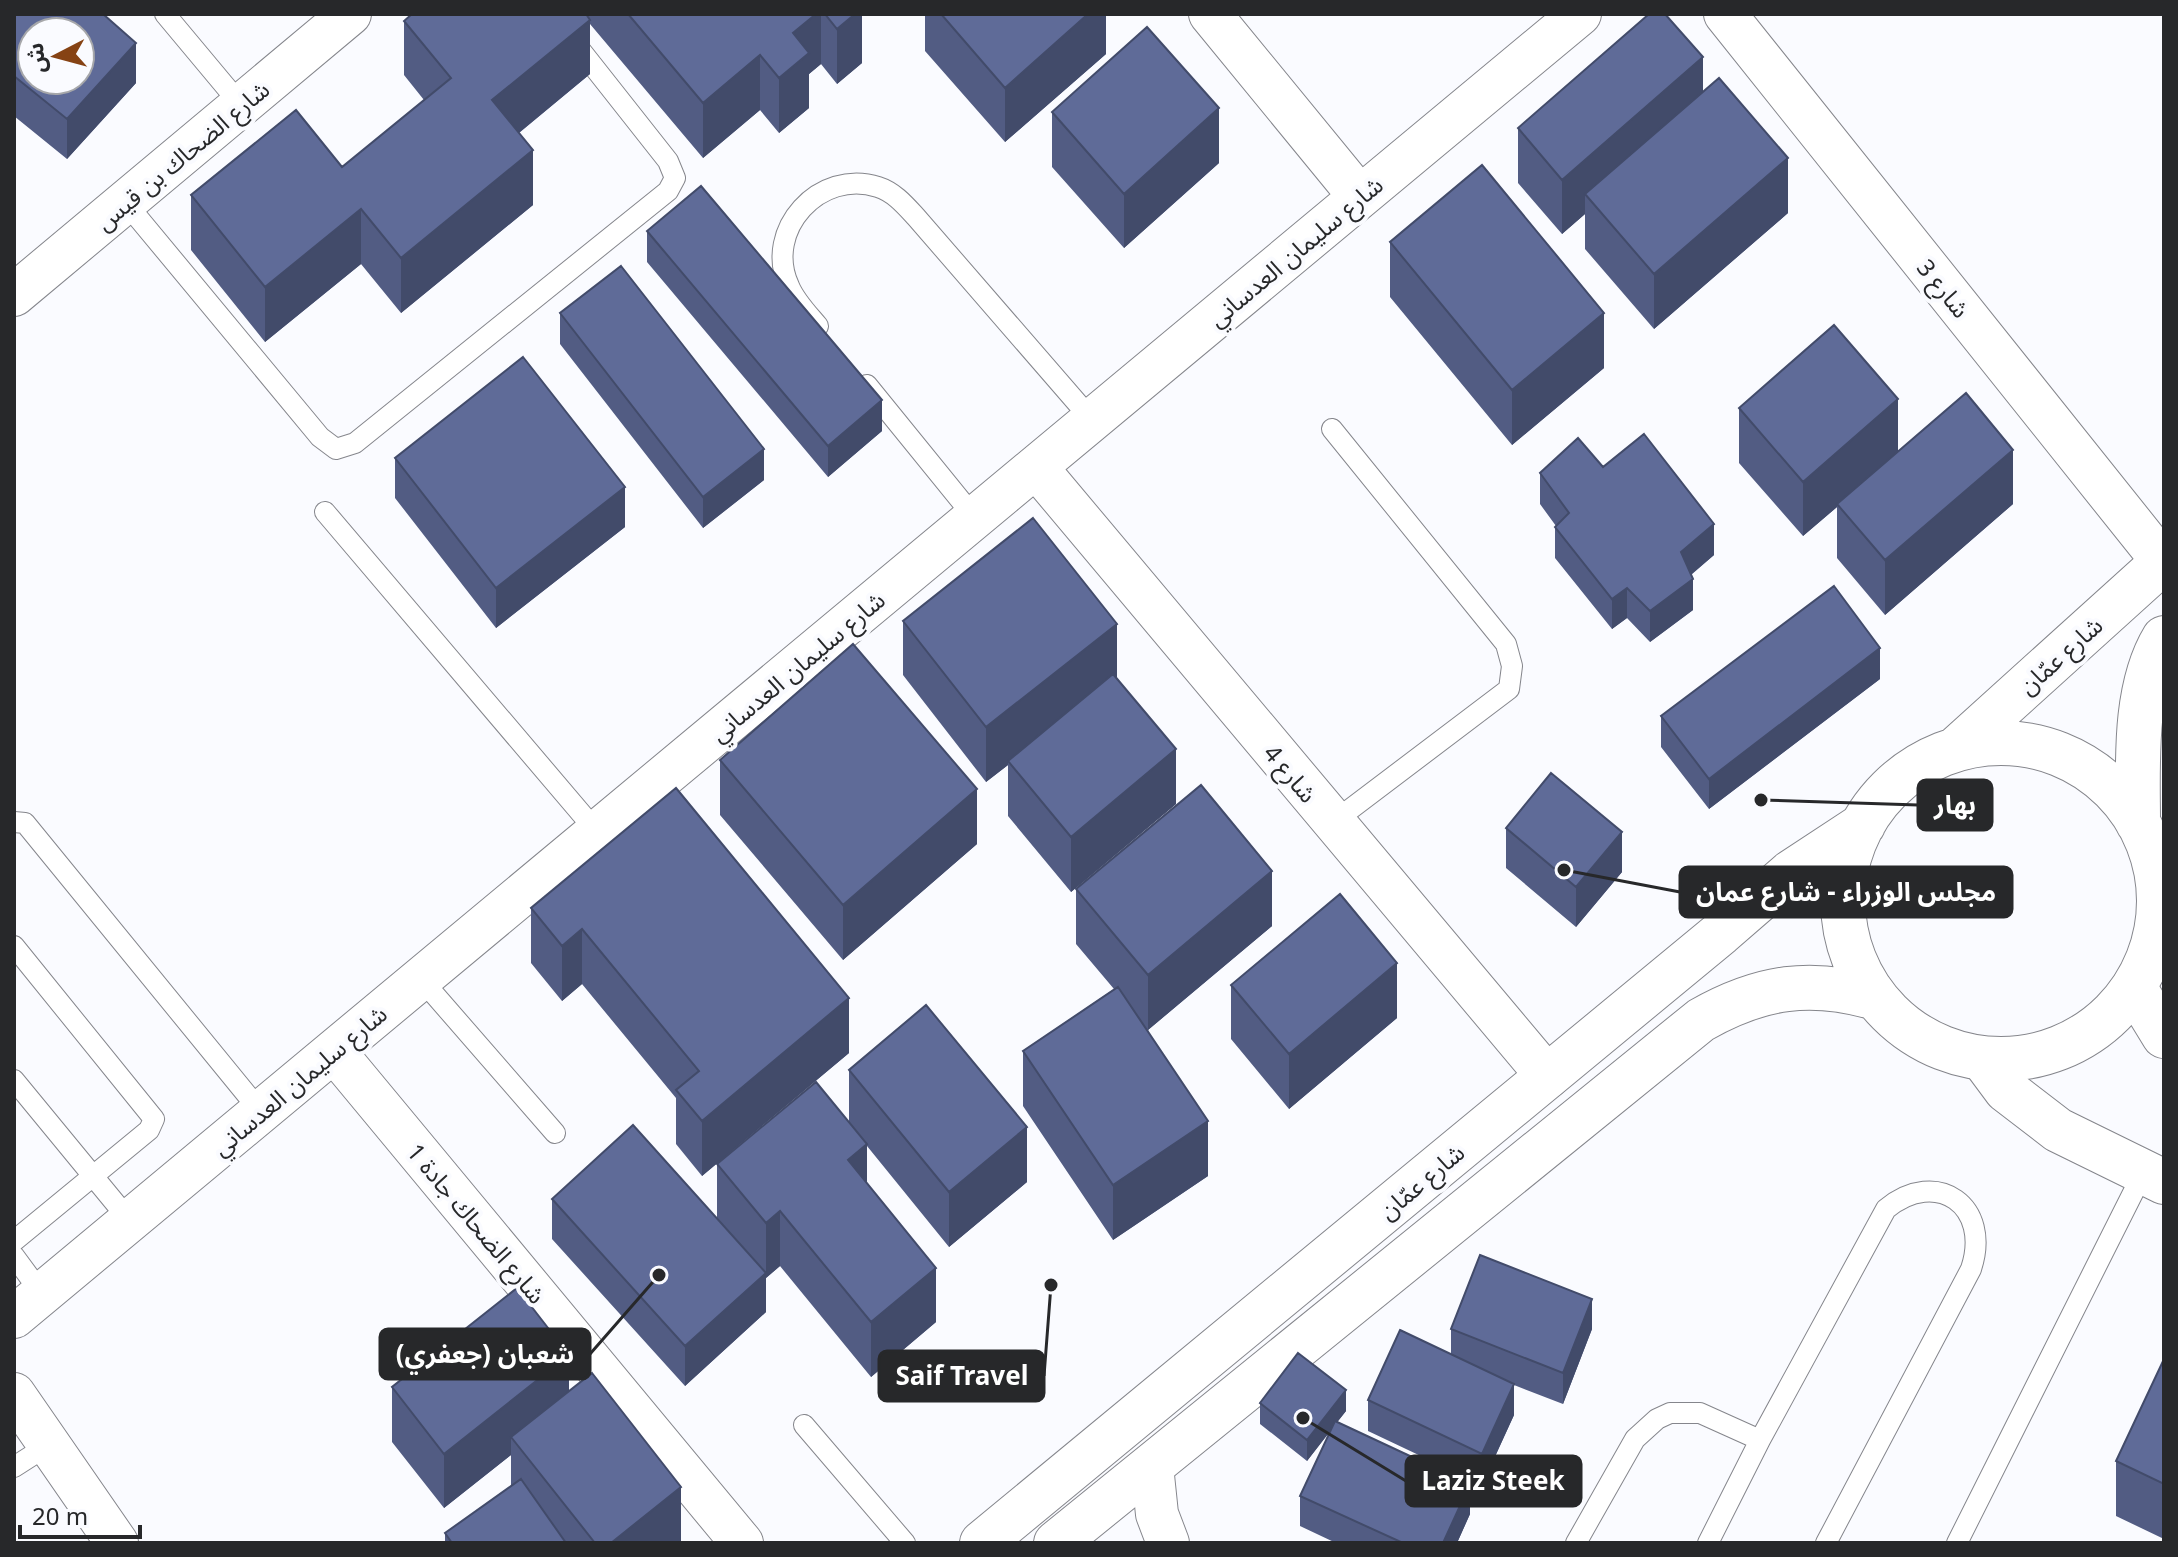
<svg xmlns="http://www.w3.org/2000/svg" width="2178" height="1557" viewBox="0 0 2178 1557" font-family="'Noto Sans','Noto Sans Arabic',sans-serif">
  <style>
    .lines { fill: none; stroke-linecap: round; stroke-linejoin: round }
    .service-casing { stroke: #85868c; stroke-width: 22 }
    .minor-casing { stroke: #85868c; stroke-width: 44 }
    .tertiary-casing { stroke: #85868c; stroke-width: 46 }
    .secondary-casing { stroke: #85868c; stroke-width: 46 }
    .service { stroke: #fff; stroke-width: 20 }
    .minor { stroke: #fff; stroke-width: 42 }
    .tertiary { stroke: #fff; stroke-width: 44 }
    .secondary { stroke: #fff; stroke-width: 44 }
    .wall { fill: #525c83 }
    .shaded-wall { fill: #424b6a }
    .building { fill: #5f6b98; stroke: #424b6a; stroke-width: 2; fill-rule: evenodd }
    .labels { text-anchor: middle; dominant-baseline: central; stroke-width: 8; stroke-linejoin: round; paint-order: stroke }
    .street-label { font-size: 24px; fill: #27282a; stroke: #fafbff }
    .leader { fill: none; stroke: #27282a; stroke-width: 3 }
    .callout-dot { fill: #27282a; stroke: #fafbff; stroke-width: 3 }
    .callout { fill: #27282a; stroke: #27282a; stroke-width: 3 }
    .callout-label { font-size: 26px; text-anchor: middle; font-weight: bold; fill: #fff }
  </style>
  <rect width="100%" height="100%" fill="#fafbff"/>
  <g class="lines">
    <g class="service-casing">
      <path id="service" d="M165,14l76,91
        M125,202l195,235 16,12 19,-6 313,-252 7,-13 -7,-17 -116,-147
        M818,326c-10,-12 -23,-25 -29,-40 -26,-56 31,-118 89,-99 16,5 27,18 38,30l176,203
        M867,385l108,133
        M1332,429l174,215 6,22 -3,23 -177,134
        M325,512l272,320
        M14,822l11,1 236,289
        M14,946l140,173 -5,11 -135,111
        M421,979l134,154
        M14,1080l116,141
        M14,1256l28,38
        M804,1425l101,118
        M14,1467l36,-23
        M1576,1543l59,-104 22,-20 13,-6h30l60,27
        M1708,1543l52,-103 126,-231c51,-42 106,-3 85,60l-145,274
        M1957,1543l186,-370"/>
    </g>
    <g class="minor-casing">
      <path id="minor" d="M1210,14l150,183
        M1725,14l438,548
        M14,295l336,-281
        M1036,467l512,610
        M334,1051l408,492
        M14,1317l1566,-1303
        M14,1394l103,149
        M1152,1466l5,48 11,29"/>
    </g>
    <g class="tertiary-casing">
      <path id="tertiary" d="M2134,987l30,49
        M1983,1059l23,31 52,40 106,52"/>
    </g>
    <g class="secondary-casing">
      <path id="secondary" d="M1843 901a158 158 0 1 1 316 0a158 158 0 1 1-316 0Z
        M1956,749l208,-188
        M2138,823c0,-58 -5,-134 26,-185
        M982,1543l739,-610 69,-60 73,-48
        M1056,1543l645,-523c60,-34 110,-41 175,-22"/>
    </g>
    <use href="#service" class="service"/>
    <use href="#minor" class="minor"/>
    <use href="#tertiary" class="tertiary"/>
    <use href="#secondary" class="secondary"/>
  </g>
  <path class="wall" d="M14,14l122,69 -69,76 -53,-43z
    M412,14h450v49l-25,21 -16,-20 -12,10v34l-30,25 -19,-23 -57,48 -113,-134v50l-71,59 14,72 -132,108 -40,-49 -96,78 -74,-92v-55l151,-28 82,-67 -20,-25v-54z
    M925,14h181v40l-101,88 -80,-91z
    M1703,92l85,121 -134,116 -69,-80v-35l-23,20 -44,-51v-55z
    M1052,112l167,51 -95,85 -72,-81z
    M647,231l235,200 -54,46 -181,-215z
    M1390,242l214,126 -92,77 -122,-148z
    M560,313l204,167 -61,48 -143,-184z
    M1739,408l159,44 115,52 -128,111 -48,-57v-51l-34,29 -64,-73z
    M395,458l230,69 -129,101 -101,-130z
    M1603,467l111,88 -23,20 2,35 -43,32 -23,-24 -15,11 -57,-71v-31l1,-1 -16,-22v-31z
    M903,621l214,58 59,125 -105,88 -63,-76v-51l-22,17 -83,-107z
    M1880,679l-171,130 -48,-62v-31z
    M720,760l257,84 -134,116 -123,-145z
    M676,788l173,265 -147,123 -26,-32v-46l-94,-114 -20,17 -31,-38v-55z
    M1506,828l116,44 -46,55 -70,-59z
    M1076,889l196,37 -124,104 60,146 -95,64 -90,-134v-55l91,-62 -38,-45z
    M1231,985l166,33 -108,91 -58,-70z
    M849,1070l178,112 -78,65 -82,-101v37l69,139 -65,55 -91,-111 -14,12v34l-81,74 -133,-147v-40l165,19v-54l132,-42z
    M1451,1329h141l-29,75 -49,-19v30l-32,70 -114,-54v-31l83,-46z
    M2164,1359v180l-48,-23v-55z
    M392,1387l177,4 112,151 -1,1h-235v-10l66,-47v-31l-67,53 -52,-66z
    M1260,1403l86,8 -9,11 133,92 -13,29h-121l-36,-17v-30l30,-65 -23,30 -47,-37z"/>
  <path class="shaded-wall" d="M816,14h5v50l-12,10v34l-30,25v-55l14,-45z
    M855,14h7v49l-25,21v-55z
    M1088,14h18v40l-101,88v-54z
    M590,20v54l-98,81v-55z
    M136,43v40l-69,76v-40z
    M760,55v55l-57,48v-55z
    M1703,57v55l-118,82v20l-23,20v-54z
    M1219,108v55l-95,85v-54z
    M533,150v55l-132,108v-55z
    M1788,158v55l-134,116v-55z
    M361,209v55l-96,78v-55z
    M1604,313v55l-92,77v-55z
    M1898,399v54l-61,51v3l-34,29v-54z
    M882,400v31l-54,46v-31z
    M764,449v31l-61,48v-31z
    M2013,450v54l-128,111v-55z
    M625,487v40l-129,101v-40z
    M1714,524v31l-33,28v-31z
    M1693,579v31l-43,32v-31z
    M1627,588v30l-15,11v-30z
    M1117,624v55l-109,82v4l-22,17v-55z
    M1880,648v31l-171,130v-30z
    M1176,749v55l-105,88v-55z
    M977,789v55l-134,116v-55z
    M1622,832v40l-46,55v-40z
    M1272,871v55l-124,104v-55z
    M582,929v55l-20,17v-55z
    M1397,963v55l-108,91v-55z
    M849,998v55l-147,123v-55z
    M1208,1121v55l-95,64v-55z
    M1027,1127v55l-78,65v-55z
    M867,1144v55l-19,-39z
    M780,1211v55l-14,12v34l-81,74v-40l81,-73v-50z
    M936,1268v54l-65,55v-55z
    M1592,1299v30l-29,75v-31z
    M569,1355v55l-58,27v18l-67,53v-54z
    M1514,1384v31l-32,70v-31z
    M1346,1390v21l-39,50v-21z
    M1470,1484v30l-13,29h-14z
    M681,1487v55l-1,1h-69z"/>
  <path class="building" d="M14,14h89l33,29 -69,76 -53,-43zM32,32h48v48h-48z
    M412,14h174l4,6 -98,80 41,50 -132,108 -40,-49 -96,78 -74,-92 105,-85 46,57 109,-89 -47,-57z
    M628,14h188l-23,19 16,20 -30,25 -19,-23 -57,48z
    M825,14h30l-18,15z
    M941,14h147l-83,74z
    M1649,14h16l38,43 -141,123 -44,-52z
    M1147,27l72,81 -95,86 -72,-82z
    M1719,78l69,80 -134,116 -69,-80z
    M1482,165l122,148 -92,77 -122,-148z
    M701,186l181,214 -54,46 -181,-215z
    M621,266l143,183 -61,48 -143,-184z
    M1834,325l64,74 -95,83 -64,-74z
    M523,357l102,130 -129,101 -101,-130z
    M1966,393l47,57 -128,110 -48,-56z
    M1644,434l70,90 -33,28 12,27 -43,32 -23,-23 -15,11 -57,-72 14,-14 -29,-40 38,-35 25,29z
    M1033,518l84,106 -131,103 -83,-106z
    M1834,586l46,62 -171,131 -48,-63z
    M853,644l124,145 -134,116 -123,-145z
    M1113,674l63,75 -105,88 -63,-76z
    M1551,773l71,59 -46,55 -70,-59z
    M1201,785l71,86 -124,104 -72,-86z
    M676,788l173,210 -147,123 -26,-31 23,-19 -117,-142 -20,17 -31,-38z
    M1340,894l57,69 -108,91 -58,-69z
    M1118,987l90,134 -95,64 -90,-134z
    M926,1005l101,122 -78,65 -100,-122z
    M816,1082l51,62 -19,16 88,108 -65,54 -91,-111 -14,12 -49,-59z
    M633,1125l133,148 -81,73 -133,-147z
    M1480,1255l112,44 -29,74 -112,-44z
    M517,1288l52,67 -125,99 -52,-67z
    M1400,1330l114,54 -32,70 -114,-54z
    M1298,1353l48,37 -39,50 -47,-37z
    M2164,1359v125l-48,-23z
    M592,1373l89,114 -70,56h-16l-84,-106z
    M1335,1421l135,63 -27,59h-40l-103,-47z
    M521,1479l45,64h-114l-7,-10z"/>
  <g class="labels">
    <g class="street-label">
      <text transform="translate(182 155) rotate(-40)">شارع الضحاك بن قيس</text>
      <text transform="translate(1295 251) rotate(-40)">شارع سليمان العدساني</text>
      <text transform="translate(1944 288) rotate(51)">شارع 3</text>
      <text transform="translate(2060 655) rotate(-42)">شارع عمّان</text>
      <text transform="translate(797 666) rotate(-40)">شارع سليمان العدساني</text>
      <text transform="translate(1291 773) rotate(50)">شارع 4</text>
      <text transform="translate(299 1080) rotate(-40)">شارع سليمان العدساني</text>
      <text transform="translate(1421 1181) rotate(-40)">شارع عمّان</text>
      <text transform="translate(477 1223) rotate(50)">شارع الضحاك جادة 1</text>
    </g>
  </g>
  <path class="leader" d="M1761 800L1918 805M1564 870L1680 892M659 1275L590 1354M1051 1285L1044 1376M1303 1418L1406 1481"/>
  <g class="callout-dot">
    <circle cx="1761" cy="800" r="8"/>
    <circle cx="1564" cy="870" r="8"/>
    <circle cx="659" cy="1275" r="8"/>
    <circle cx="1051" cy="1285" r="8"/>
    <circle cx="1303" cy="1418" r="8"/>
  </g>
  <g class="callout">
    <rect x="1918" y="780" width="74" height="50" rx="8"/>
    <rect x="1680" y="867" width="332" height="50" rx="8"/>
    <rect x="380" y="1329" width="210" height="50" rx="8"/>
    <rect x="879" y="1351" width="165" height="50" rx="8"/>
    <rect x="1406" y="1456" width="175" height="50" rx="8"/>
  </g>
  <g class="callout-label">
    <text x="1955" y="814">بهار</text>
    <text x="1846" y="901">مجلس الوزراء - شارع عمان</text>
    <text x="485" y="1363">شعبان (جعفري)</text>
    <text x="962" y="1385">Saif Travel</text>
    <text x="1493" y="1490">Laziz Steek</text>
  </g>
  <rect width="2178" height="1557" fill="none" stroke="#27282a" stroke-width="32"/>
  <g transform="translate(56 56) rotate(264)"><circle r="38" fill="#fafbff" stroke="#a6a7aa" stroke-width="2"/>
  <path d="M0-6L14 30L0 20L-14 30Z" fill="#864314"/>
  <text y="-12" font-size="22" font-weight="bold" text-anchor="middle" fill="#27282a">ش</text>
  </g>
  <path d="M20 1525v12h120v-12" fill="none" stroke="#27282a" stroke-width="4"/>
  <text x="32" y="1525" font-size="24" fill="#27282a" stroke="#fafbff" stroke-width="6" paint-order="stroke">20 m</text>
</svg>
